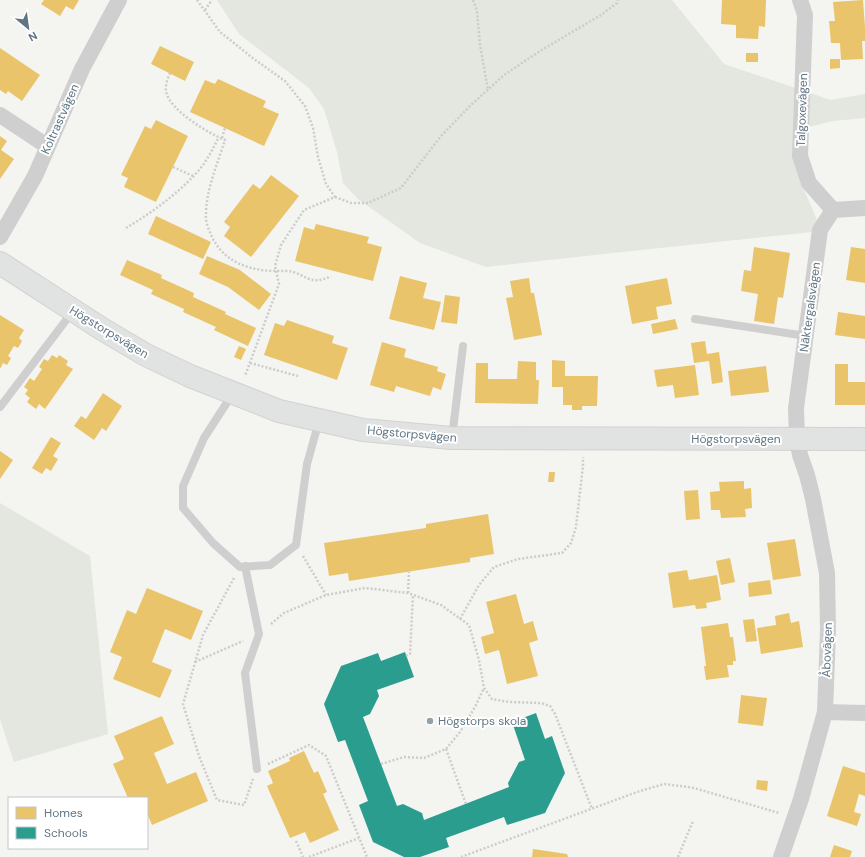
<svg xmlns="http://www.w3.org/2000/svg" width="865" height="857" viewBox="0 0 865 857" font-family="'DM Sans',sans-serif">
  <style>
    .green { fill: #e3e7df }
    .homes { fill: #e9c46a }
    .schools { fill: #2a9d8f }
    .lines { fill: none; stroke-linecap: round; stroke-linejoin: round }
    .secondary-casing { stroke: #d1d2d2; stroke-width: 24 }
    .path { stroke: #cbcccc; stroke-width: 2.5; stroke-dasharray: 2 2; stroke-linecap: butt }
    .lane { stroke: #cfcfd0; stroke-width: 8 }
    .street { stroke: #cfcfd0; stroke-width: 16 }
    .secondary { stroke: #e1e2e2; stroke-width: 22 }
    .poi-dot { fill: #94a1aa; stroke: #fff; stroke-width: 1.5 }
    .labels { text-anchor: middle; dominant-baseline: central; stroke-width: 4; stroke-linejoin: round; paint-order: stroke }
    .street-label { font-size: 12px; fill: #607584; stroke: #fff }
    .poi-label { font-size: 12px; fill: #607584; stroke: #fff; text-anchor: start }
  </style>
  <rect width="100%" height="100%" fill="#f4f4f1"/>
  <path class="green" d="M217,0h455l52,64 107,36 34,-6v24l-32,3 -36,9 4,53 21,48 -209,22 -127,14 -66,-24 -62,-44 -15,-16 -6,-31 -13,-43 -15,-21 -70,-54z
    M0,503l90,53 18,178 -94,28 -14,-43z"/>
  <path class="homes" d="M44,0h35l-6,10 -7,-4 -6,10 -19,-12z
    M722,0h44l-1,27 -6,-1 -1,13 -22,-1v-13l-15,-1z
    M863,0l2,27v14h-3l1,18 -22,1 -1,-17h-9l-2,-22h6l-2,-19z
    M160,46l34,16 -9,19 -34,-17z
    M0,48l40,27 -18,26 -14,-10 -2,3 -6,-4z
    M746,53h12v9h-12z
    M830,59h10v9l-10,1z
    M218,79l48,22 -3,6 16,7 -15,32 -74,-34 15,-32 10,4z
    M156,120l32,16 -32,66 -32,-15 4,-9 -7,-3 24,-49 6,3z
    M0,136l7,5 -6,9 13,9 -14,20z
    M271,175l28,21 -48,61 -27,-21 6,-9 -6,-5 29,-38 7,5z
    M156,216l55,26 -8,17 -55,-25z
    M316,224l53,13 -2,6 15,4 -9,34 -78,-20 9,-34 10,3z
    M754,247l36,6 -7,45 -5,-1 -4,27 -20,-3 4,-27 -17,-3 3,-21 7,1z
    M851,247l14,2v34l-19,-3z
    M207,256l33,14 31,24 -12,16 -31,-23 -29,-13z
    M127,260l35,15 -1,3 33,15 -1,4 33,15 -1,2 31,14 -8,18 -34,-16 2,-3 -33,-15 1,-3 -33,-15 2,-4 -33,-15z
    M400,276l27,7 -4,15 18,4 -7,28 -45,-11z
    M529,278l2,15h3l8,42 -28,5 -8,-42 7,-1 -3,-16z
    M667,278l5,26 -16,3 2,12 -26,5 -7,-38z
    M445,295l15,2 -3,27 -16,-2z
    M838,312l27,4v23l-30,-4z
    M0,315l24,15 -5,8 3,3 -4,7 -4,-2 -6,10 3,2 -4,7 -4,-2 -3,6z
    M675,319l3,10 -25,5 -2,-10z
    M287,320l47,16 -2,7 16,5 -11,32 -73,-25 11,-32 9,3z
    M705,341l2,13 12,-2 4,30 -11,2 -3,-23 -15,2 -3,-20z
    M382,342l24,7 -2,8 34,10 -1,4 9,3 -5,16 -8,-3 -3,9 -34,-10 -2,6 -24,-7z
    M239,346l7,3 -5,11 -7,-3z
    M52,355l5,3 2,-3 9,6 -2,4 7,4 -28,40 -6,-5 -3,5 -9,-7 3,-4 -5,-4 3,-4 -4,-3 6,-9 4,3 8,-12 -3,-2 5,-8 4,2z
    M552,360l13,1v15h33l-1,30h-15v4h-10v-5h-9v-18h-11z
    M518,361l18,1v18h3l-1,24 -63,-1 1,-40h12v16h29z
    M835,364h13v18h17v23h-30z
    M695,365l4,30 -24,3 -2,-13 -16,2 -3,-17z
    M766,366l3,26 -38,4 -3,-25z
    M103,393l19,13 -16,25 -4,-3 -8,12 -20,-14 7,-10 5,3z
    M51,437l10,6 -8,13 5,3 -7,12 -5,-3 -4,6 -10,-6z
    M0,451l13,9 -13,19z
    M549,472h6l-1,10h-6z
    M744,481v8l7,-1 1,20 -7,1 1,8 -25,1 -1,-8h-9l-1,-18 10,-1 -1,-9z
    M698,490l2,29 -14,1 -2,-29z
    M488,514l6,40 -24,4v4l-121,19 -1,-8 -19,3 -5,-33 102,-15v-4z
    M795,539l6,37 -28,4 -6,-37z
    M730,558l5,24 -14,3 -5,-24z
    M687,570l2,10 28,-5 4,25 -15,3 1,5 -11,1 -1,-4 -22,3 -5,-35z
    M770,580l2,14 -23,3 -1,-14z
    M147,588l56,23 -12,29 -26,-11 -13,33 20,8 -12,28 -47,-19 9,-22 -12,-5 17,-42 9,4z
    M516,594l8,30 9,-3 5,19 -9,3 9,33 -31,8 -8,-34 -14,4 -4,-17 13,-4 -8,-31z
    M789,613l2,10 8,-2 4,26 -42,7 -4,-26 19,-3 -1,-9z
    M754,619l3,22 -11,1 -3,-22z
    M728,623l2,14h3l3,24h-3v4h-6l2,12 -23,3 -2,-14h2l-5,-39z
    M741,695l26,3 -4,28 -25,-3z
    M162,716l12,28 -20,9 13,31 29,-12 12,29 -56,24 -5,-12v-15h-19l-15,-34 11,-5 -10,-23z
    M304,751l10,22 4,-2 9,21 -4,2 16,36 -29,13 -5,-11 -15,6 -23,-52 6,-3 -5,-12 22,-10 -1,-3z
    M843,766l22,7v23l-6,-2 -5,18 7,2 -4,12 -30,-10z
    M757,780l11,1 -1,10 -11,-2z
    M834,845l18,6 -2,6h-20z
    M533,849l34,5 1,3h-36z"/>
  <path class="schools" d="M405,652l9,25 -37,13 2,6 -9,18 -7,3 34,89 6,-2 19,9 2,7 85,-33 -1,-4 11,-21 6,-2 -13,-38 24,-9 9,26 7,-3 13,37 -20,40 -38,12 -3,-8 -58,21 3,9 -29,10h-16l-31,-15 -14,-37 9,-4 -23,-61 -7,2 -14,-38 17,-38 37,-13 3,8z"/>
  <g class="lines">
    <g class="secondary-casing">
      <path id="secondary" d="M0,263l102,66 44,26 44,21 89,35 84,19 88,8 414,1"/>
    </g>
    <path class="path" d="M197,0l23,32 34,27 31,22 20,25 8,22 5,29 8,27 9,13 -31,13 -23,35 -6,21 4,18 -34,92
      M473,0l4,11 3,34 8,45
      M205,10l7,-10
      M170,73c-2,5 -5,12 -4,18 3,19 42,42 59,49 -7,22 -19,50 -19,74 -1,8 3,16 6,23 14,29 44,35 73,34 20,0 23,17 46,5
      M222,138l3,-10
      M173,167l20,9
      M335,197l16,6h17l33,-15 40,-52 29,-30 34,-31 36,-24 61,-36 16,-12 1,-3
      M126,228c27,-16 53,-35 74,-59 8,-10 13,-21 19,-32
      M250,363l48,13
      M303,556l23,39
      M234,578l-31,57 -20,69 16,52 18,44 27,5 9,-26
      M408,593l1,-21
      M460,619l19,-34 15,-18 24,-8 44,-6 9,-10 5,-16 7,-61v-9
      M271,624l13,-11 42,-18 39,-7 43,5 33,12 28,20 10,35 5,28 8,11 17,3 32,1 9,3 5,8 37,95
      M406,656l4,-2 3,-59
      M195,662l48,-21
      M446,749l20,55
      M268,764l41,-19 17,11 41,101
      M381,764l23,-7 20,1 22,-9 14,-17 15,-25 9,-19
      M296,841l7,16
      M309,857l50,-19
      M461,857l176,-65 27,-8 17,2 13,2 85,25
      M678,857l15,-36"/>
    <path class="lane" d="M695,319l111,17
      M231,393l-5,11 -22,34 -21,48v22l30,35 27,24 30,-2 26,-20 11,-81 12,-43
      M0,407l73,-96
      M452,438l11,-92
      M245,566l14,68 -14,39 12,96"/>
    <path class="street" d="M800,0l5,15 -5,141 9,27 24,27
      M0,115l47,31
      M0,237l35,-61 47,-107 37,-69
      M825,712l40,1
      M781,857l20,-58 24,-87 3,-81 -1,-58 -14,-74 -6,-24 -7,-20 -3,-16 -1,-31 24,-178 13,-20 32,-2"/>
    <use href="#secondary" class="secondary"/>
  </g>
  <circle class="poi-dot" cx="430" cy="721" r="4"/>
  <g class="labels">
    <g class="street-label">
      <text transform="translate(802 110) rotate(-88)">Talgoxevägen</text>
      <text transform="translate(60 119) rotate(-66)">Koltrastvägen</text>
      <text transform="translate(810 307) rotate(-82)">Näktergalsvägen</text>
      <text transform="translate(109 332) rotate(31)">Högstorpsvägen</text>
      <text transform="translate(412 434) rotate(5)">Högstorpsvägen</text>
      <text x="736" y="439">Högstorpsvägen</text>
      <text transform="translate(827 650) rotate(-88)">Åbovägen</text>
    </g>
    <g class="poi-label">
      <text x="438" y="721">Högstorps skola</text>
    </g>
  </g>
  <rect x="8" y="797" width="140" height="52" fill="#ffffff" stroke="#bfc8ce"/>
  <rect x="16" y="807" width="20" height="12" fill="#e9c46a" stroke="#bfc8ce"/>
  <text x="44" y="817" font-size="12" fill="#607584">Homes</text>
  <rect x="16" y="827" width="20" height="12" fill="#2a9d8f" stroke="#bfc8ce"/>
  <text x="44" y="837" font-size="12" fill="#607584">Schools</text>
  <g transform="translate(28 28) rotate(151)" stroke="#ffffff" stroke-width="3" paint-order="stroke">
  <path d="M0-3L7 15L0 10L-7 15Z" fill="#607584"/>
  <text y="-6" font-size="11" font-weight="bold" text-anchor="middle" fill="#607584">N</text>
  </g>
</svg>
